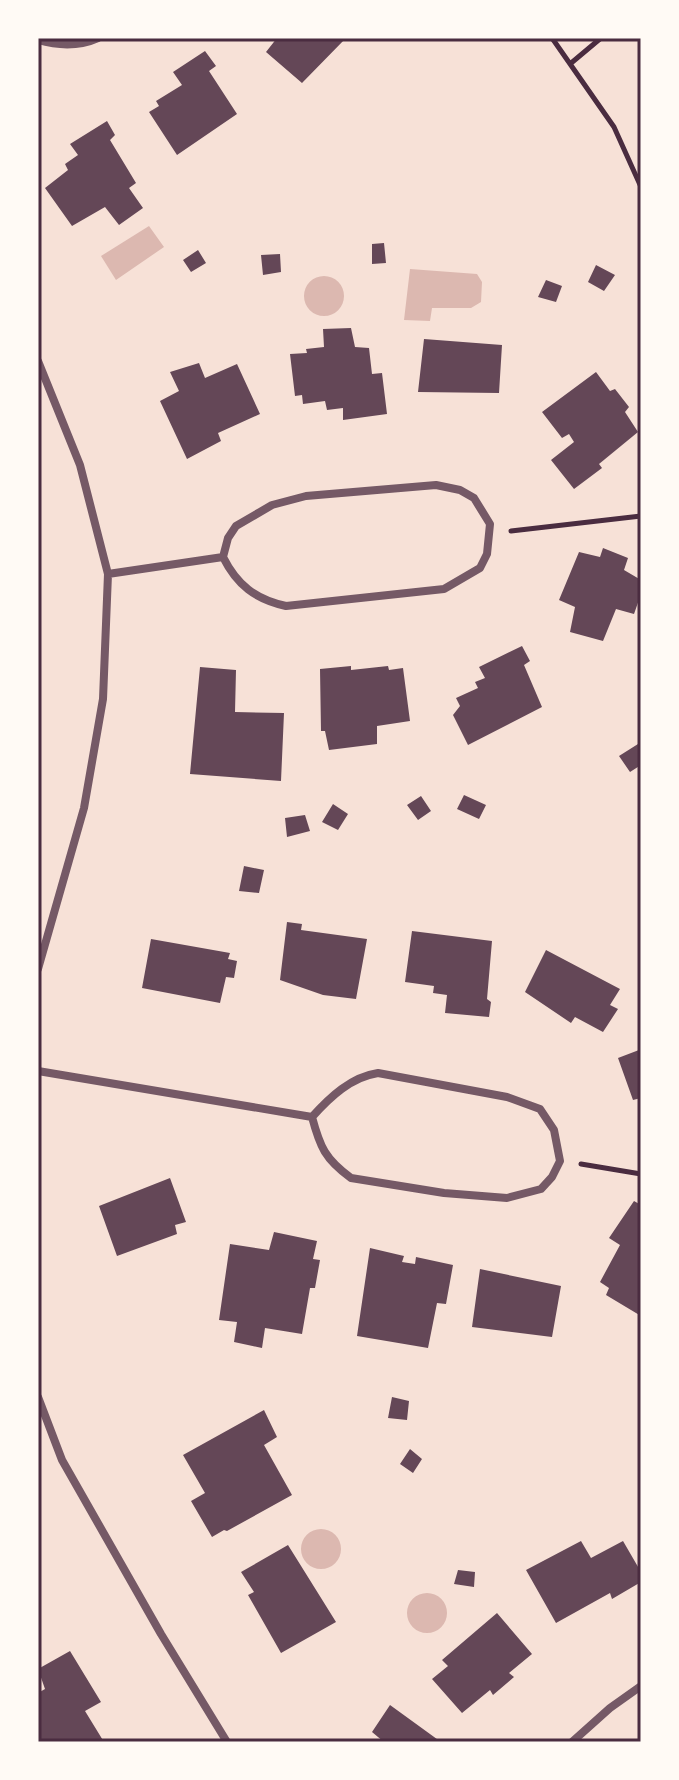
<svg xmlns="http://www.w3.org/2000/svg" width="679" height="1780" viewBox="0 0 679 1780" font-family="Mulish,sans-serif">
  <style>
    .water { fill: #dcb8b0 }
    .building { fill: #644757 }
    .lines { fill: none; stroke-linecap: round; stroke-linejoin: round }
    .path { stroke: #4a2c40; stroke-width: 5 }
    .minor { stroke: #755966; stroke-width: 8 }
    .neatline { fill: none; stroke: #4a2c40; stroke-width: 3 }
  </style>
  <rect width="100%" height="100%" fill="#f7e1d7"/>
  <path class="water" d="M149,226l15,21 -48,33 -15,-24z
    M410,269l67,5 5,8 -1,20 -10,6h-39l-2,13 -26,-1z
    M304 296a20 20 0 1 1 40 0a20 20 0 1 1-40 0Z
    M301 1549a20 20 0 1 1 40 0a20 20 0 1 1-40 0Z
    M407 1613a20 20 0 1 1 40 0a20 20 0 1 1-40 0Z"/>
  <path class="building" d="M277,38h69l-44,45 -36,-31z
    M205,51l11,15 -7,5 28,43 -60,41 -28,-43 10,-6 -3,-5 26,-16 -9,-13z
    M107,121l8,14 -5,5 26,43 -7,5 14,20 -24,17 -14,-18 -33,19 -27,-38 23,-18 -3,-6 13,-9 -8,-11z
    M384,243l2,20 -14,1v-20z
    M198,250l8,13 -15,9 -8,-12z
    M280,254l1,18 -18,3 -2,-20z
    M596,265l19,10 -11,16 -16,-9z
    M546,280l16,6 -6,16 -18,-5z
    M351,328l4,19 14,1 3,26 10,-1 5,41 -44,6v-12l-16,2 -2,-9 -22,3 -1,-9 -7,1 -5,-42 17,-1 -1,-4 18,-2 -1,-18z
    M424,339l78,6 -3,48 -81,-1z
    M199,363l6,15 32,-14 23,50 -42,19 3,8 -34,18 -27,-58 19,-10 -9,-19z
    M596,372l14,19 5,-2 14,18 -4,5 13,20 -39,32 3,4 -28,21 -23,-29 23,-18 -5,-8 -7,4 -20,-26z
    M603,548l25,10 -4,12 17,10v14l-7,20 -18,-5 -13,32 -33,-9 5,-25 -16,-7 20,-48 21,5z
    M522,646l8,15 -6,4 18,42 -74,38 -15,-30 7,-9 -4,-8 22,-10 -3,-6 10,-4 -6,-11z
    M351,666v4l37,-4 1,4 14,-2 7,53 -33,5v18l-48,6 -4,-19h-4l-1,-62z
    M200,667l36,3 -1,42 49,1 -3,68 -91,-7z
    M638,744l3,4v17l-11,7 -11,-16z
    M464,795l22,10 -7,14 -22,-10z
    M421,796l10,15 -13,9 -11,-15z
    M333,804l15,10 -10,16 -16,-8z
    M305,815l5,16 -23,6 -2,-19z
    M244,866l20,4 -5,23 -20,-2z
    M287,922l15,2 -1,6 66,9 -11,60 -33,-4 -43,-15z
    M412,931l80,10 -5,58 4,3 -2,15 -44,-4 2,-18 -14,-2 1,-7 -29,-4z
    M151,939l79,14 -2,6 9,2 -3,17 -8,-1 -6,26 -78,-15z
    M546,950l74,39 -10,16 8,4 -15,23 -28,-15 -4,6 -46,-31z
    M639,1050l2,48 -8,2 -15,-42z
    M170,1178l16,44 -11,3 2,9 -60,22 -18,-50z
    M634,1201l7,4v111l-35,-21 3,-7 -9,-6 20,-37 -11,-7z
    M274,1232l43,9 -4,18 7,1 -5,28h-5l-8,46 -37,-6 -3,20 -28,-6 3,-20 -18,-2 11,-76 39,6z
    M370,1248l34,8 -2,6 13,2 1,-7 37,8 -7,39 -9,-1 -9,45 -71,-12z
    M480,1269l81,17 -9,51 -80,-10z
    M392,1397l17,4 -2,19 -19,-2z
    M264,1410l13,27 -13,8 28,50 -65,36 -3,-1 -12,7 -21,-36 14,-8 -22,-38z
    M410,1449l12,10 -9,14 -13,-9z
    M581,1541l10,17 32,-17 18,31v10l-29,17 -2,-6 -54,30 -30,-53z
    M288,1545l48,77 -55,31 -33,-58 6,-3 -13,-20z
    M458,1570l17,2 -1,15 -20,-3z
    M497,1613l35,41 -23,19 5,4 -21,18 -3,-5 -28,23 -30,-34 16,-13 -6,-6z
    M70,1651l31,51 -16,9 19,31h-66v-49l7,-4 -7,-20z
    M390,1705l51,37h-57l-12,-10z"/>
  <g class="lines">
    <path class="path" d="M552,38l62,89 27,60
      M570,64l31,-26
      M511,531l130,-15
      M581,1164l60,10"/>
    <path class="minor" d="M38,40c21,6 40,7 60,-2
      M38,361l42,104 28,109 -5,125 -19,109 -46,161
      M108,574l115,-17 5,-19 8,-12 36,-21 34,-9 130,-11 24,5 14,8 16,26 -3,30 -7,14 -36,21 -158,17c-31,-7 -49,-21 -63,-49
      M38,1071l274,46
      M378,1073l129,24 33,12 14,21 6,31 -8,16 -11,12 -34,9 -63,-5 -93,-15c-26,-19 -31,-31 -39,-61 18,-20 39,-40 66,-44z
      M38,1397l24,63 99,174 66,108
      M572,1742l38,-34 31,-22"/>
  </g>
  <rect width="679" height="1780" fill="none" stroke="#fffaf5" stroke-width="80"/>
  <rect x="40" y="40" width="599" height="1700" class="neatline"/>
</svg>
